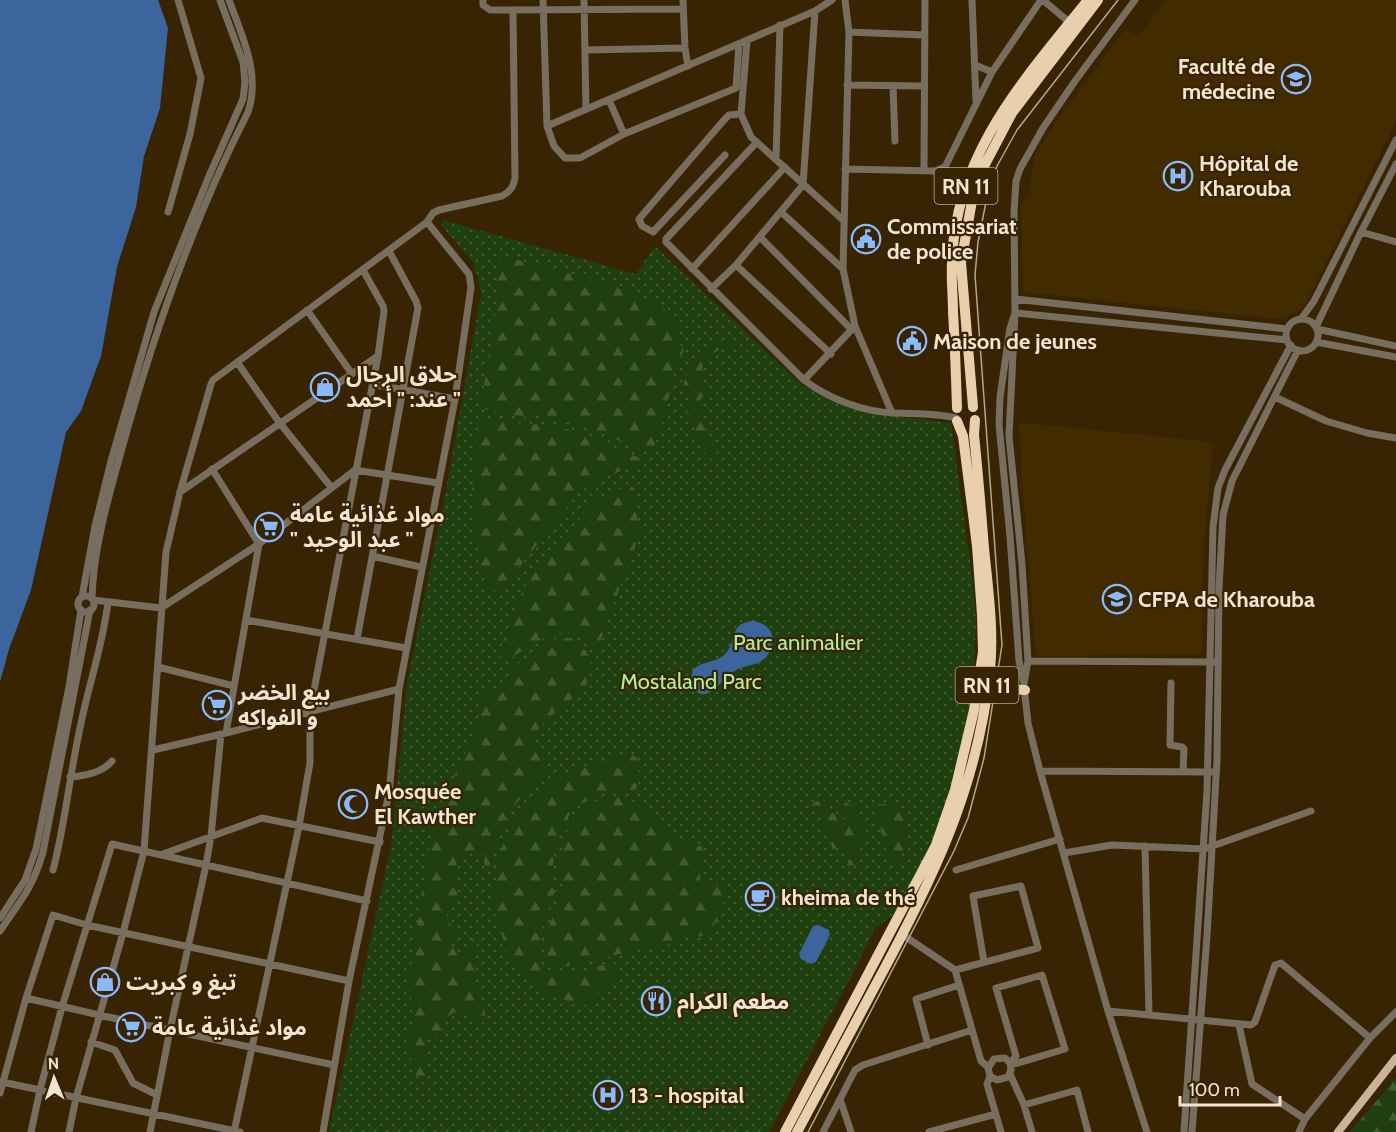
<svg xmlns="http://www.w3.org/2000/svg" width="1396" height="1132" viewBox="0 0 1396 1132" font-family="Cabin,'Noto Sans Arabic',sans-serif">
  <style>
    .built { fill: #432b00 }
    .grass { fill: url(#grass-dots) }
    .forest { fill: url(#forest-firs) }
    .water { fill: #3d659d }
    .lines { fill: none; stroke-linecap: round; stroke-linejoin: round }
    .minor { stroke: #786e60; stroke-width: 7 }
    .major { stroke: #c9b496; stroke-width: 8 }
    .highway { stroke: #e9cfab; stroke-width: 10 }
    .tram { stroke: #b5a68f; stroke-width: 1.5 }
    .labels { text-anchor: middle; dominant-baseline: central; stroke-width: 4.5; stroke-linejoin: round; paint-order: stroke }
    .shield { fill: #382402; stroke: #baaa94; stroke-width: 1.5 }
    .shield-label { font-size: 21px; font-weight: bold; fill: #f1e4d2 }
    .poi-label { font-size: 22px; font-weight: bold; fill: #f1e4d2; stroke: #382402; text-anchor: start }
    .park-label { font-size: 22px; fill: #b1ee97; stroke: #382402 }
  </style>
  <defs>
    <pattern id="grass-dots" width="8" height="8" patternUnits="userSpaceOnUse" patternTransform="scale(1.5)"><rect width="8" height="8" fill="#1f3f0e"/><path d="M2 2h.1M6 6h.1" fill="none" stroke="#405b30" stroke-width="1.8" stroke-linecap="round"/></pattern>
    <pattern id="forest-firs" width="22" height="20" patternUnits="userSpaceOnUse" patternTransform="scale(1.5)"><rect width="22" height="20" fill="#1f3f0e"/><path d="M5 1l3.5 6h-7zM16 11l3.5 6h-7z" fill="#405b30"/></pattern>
  </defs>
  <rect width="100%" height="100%" fill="#382402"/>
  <path class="built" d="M1166,0h230v122l-91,183 -6,6 -19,8 -257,-27 -2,-86 3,-7 5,-3 5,-40 26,-39 66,-89 13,9z
    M1026,423l187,19 -9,102 -3,110 -165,2 -15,-187v-22l-3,-23z"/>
  <path class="grass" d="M443,220l193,54 19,-28 147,139 30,16 33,11 86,11 22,161 3,40 -3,59 -9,54 -15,63 -16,43 -36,69 -22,16 -19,39 -87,165h-440l62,-287 16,-161 41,-205 33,-186 -7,-29 -32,-38z"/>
  <path class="forest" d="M506,257l118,30 57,32 -6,17 9,14 -10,22 -10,46 -11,33 -5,1 -57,-23 -52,-13 -17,1 -42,-9 14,-79 5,-67z
    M719,340l9,1 20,11 -2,2c-28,-17 -57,10 -38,38l-8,8v16l17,38 -9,7 -12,-31 -9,-16 1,-16 -6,-9c7,-21 14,-42 37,-49z
    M479,416l34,7 40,2 27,8 60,25v5l-4,3 -30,10 -27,16 -74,93 -9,7 -10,-7 -10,-44 -4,-52z
    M631,485l7,12 -1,22 6,6 -47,128c-6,-5 -11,-12 -17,-16 -22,-15 -53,14 -72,23l-6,-1v-12l25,-64 70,-84z
    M571,638c8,6 18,14 20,24l-5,24 -54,47 17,39c-34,24 -52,57 -60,98l-3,1 -3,-16c-5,-2 -8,-2 -14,-1 -25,5 -6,33 -14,48 -2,3 -5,4 -8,6v8l7,16 -4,11 8,13 9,-2 7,-19 4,-1 -5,42 15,47 -2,1 -22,-10 -10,-2 -9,7 -5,15 -14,4 -1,40 -3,6 -9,-15 -4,-21 4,-31 -4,-35 15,-104 7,-38 16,-48 28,-62 10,-40 14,1 10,-6 2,-13 3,-6 41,-27z
    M627,752l10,6c2,12 4,22 -2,32h-26l-33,16 -12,17 -9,24 -3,26 3,18 -15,44 -2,18 4,12 13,9h20l39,-13 3,13c-8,12 -22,16 -27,31h-13l-27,-10 -23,-14 -18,-23 -14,-44 -3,-15 11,-56 15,-30 36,-34z
    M622,796c19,7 31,26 49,38 9,6 21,9 31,13 4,12 -4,23 -2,35l7,3 20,-1c-4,20 -7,43 -27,53l-5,-3 -8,2 -4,7 -34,4 -89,21 -12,-6 -4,-9 2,-18 17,-48 -5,-25 12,-40 14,-13 13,-8z
    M829,798l3,2 -4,12 10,2 8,8h5v-4l-10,-6 -5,-7 3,-4h6l4,4h7c4,8 4,21 11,27l-1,9 -9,1 5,11 -5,10 -6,6 -4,-4 4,-7 -13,-10 -6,1 -1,-7 -4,-2 3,-5 -4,1 -4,-5 3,-10 4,1 1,-2 -10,-3 -8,-8 -1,-3 5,-5 7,1z
    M878,804l16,1 4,4 10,1v30l-11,23 -8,-3 -11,-40z
    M1396,1078v54h-46z"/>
  <path class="water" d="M0,0h158l10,28 -8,80 -16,48 -8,51 -19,60 -16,89 -20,55 -15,21 -35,158 -22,59 -9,33z
    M754,621c8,2 15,5 18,14 2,6 1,12 -3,18 -9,15 -23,10 -36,19 -12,8 -30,39 -43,10l3,-12c9,-10 23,-6 33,-17 11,-13 3,-31 28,-32z
    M818,925l11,5 1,5 -14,27 -5,2 -10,-5 -2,-5 14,-28z"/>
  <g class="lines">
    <path class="minor" d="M483,0v5l7,5 193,-1
      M543,0l4,126 268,-115 17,-11
      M584,0l2,109
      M683,0l2,48 3,18
      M845,0l4,32 -6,237 12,57 37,87
      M972,0l4,101
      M1043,0l27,23
      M1135,0l-60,81 -32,47 -23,41 -4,12 -2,31 1,101 272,27
      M849,32l75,3
      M747,41l-6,73 10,23 92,83
      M585,50l100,-2
      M975,65l17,7
      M847,85l77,1
      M893,86l2,55
      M609,100l15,34 112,-46 3,-44
      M547,126l7,20 11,12h15l44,-24
      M757,142l-91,97v3l138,138c25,19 59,32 91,33 21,1 41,0 61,5
      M725,155l-72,77 -11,-6 -3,-7 85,-99 5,-5 12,-1
      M776,159l4,-134
      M845,169l90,2 10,-4 47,-95 49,-72
      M924,170l1,-170
      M168,212l22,-78 11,-56 -23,-78
      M781,212l62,57
      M427,222l6,-9 6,-3 63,-14c9,-5 11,-9 13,-18l-2,-168
      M1361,232l35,10
      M760,237l92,93
      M736,265l95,89
      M692,269l93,-102
      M711,289l25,-24 67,-80 12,-174
      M1015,299l272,30
      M307,310l45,64
      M1015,313l-6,123 13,128 6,97 -4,22 -5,-22 -9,-125 -11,-111 1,-28 10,-69z
      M1301,319l13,-18 82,-161
      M1286 335a16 16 0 1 1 32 0a16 16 0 1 1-32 0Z
      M1316,327l45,-95 35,-68
      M1317,329l79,17
      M1316,342l80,15
      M237,362l42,60 52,65
      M804,380l50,-53
      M372,384l83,15
      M1275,397l51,24 41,12 29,5
      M212,469l47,75 -33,189
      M180,492l198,-136
      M372,556l49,11
      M78 604a8 8 0 1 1 16 0a8 8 0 1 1-16 0Z
      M82,597l13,-71 16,-65 43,-149 55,-136 34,-77 2,-17 -2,-20 -23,-62
      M92,599c1,-49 16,-100 29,-147 32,-117 72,-232 127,-340 13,-38 -6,-76 -19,-112
      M93,600l68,8 98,-64 96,-74 83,13
      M246,620l160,28
      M357,639l61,-331 -2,-7 -27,-50
      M1028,661l187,1
      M158,667l76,19
      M1171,683l-1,62 12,2 2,2 -1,23
      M1024,687l4,36 12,48 68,240 39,121
      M153,750l73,-17 173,-44
      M1040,771l172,1
      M70,777c14,-1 33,-5 42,-16
      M1145,846l4,169
      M1064,853l48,-8 92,4 107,-38
      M163,854l99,-36 118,24
      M53,870c12,-45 16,-91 26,-137 8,-44 24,-87 29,-131
      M956,870l104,-31
      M0,918l25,-38 11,-31 33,-162 12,-77
      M0,931c20,-30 33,-43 43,-79l47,-242
      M903,935l52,35 26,91 7,6
      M955,970l83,-22 -17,-62 -48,10 11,66
      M26,998l73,17 235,50
      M1108,1011l143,14 4,-3 20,-57 6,-2 89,75
      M1239,1025l13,59 53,35
      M91,1042l24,8 18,33 24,12
      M928,1045l-12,-46 43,-14
      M1010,1063l-5,-5 -11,1 -6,9 2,8 7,4 11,-3 3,-7 -1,-7 6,-7 -20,-68 46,-13 23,74 -54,16
      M1010,1074l14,31 8,27
      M990,1076l-3,8 14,48
      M2,1082l238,50
      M0,1093l26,-95 27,-83 34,10 262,56
      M840,1099l11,33
      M1024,1105l53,-15 11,42
      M31,1132l9,-42 22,-83 50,-163 255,57
      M69,1132l7,-34 47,-165 21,-82 22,-299 14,-60 31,-108 2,-4 214,-158 42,52 2,13 -16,112 -56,290 -10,104 -40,188 -26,151
      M150,1132l20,-102 36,-165 5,-29 10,-102
      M234,1132l65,-306 11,-63v-52l68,-355 6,-45 -1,-5 -20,-36
      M823,1132l32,-62 8,-5 109,-35
      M929,1132l67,-18
      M1184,1132l23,-341 6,-264 5,-39 7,-18 66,-125
      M1192,1132l15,-196 10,-176 2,-172 4,-73 9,-34 66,-131
      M1299,1132l6,-13 65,-81 26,-26"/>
    <path class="major" d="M1338,1132l58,-74"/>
    <path class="highway" d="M973,407l-12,-144 11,-62 9,-29 31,-59 86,-113
      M957,408c-1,-32 -2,-64 -4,-96 0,-16 -2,-33 -1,-50 3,-108 72,-182 136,-262
      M987,688l38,2
      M785,1132l151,-287 19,-55 19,-80 9,-58 -1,-37 -5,-69 -14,-110 -6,-15
      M797,1132c26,-48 51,-96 77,-144 56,-103 104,-199 116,-318 4,-41 -2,-81 -6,-122 -3,-38 -6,-75 -10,-113l1,-15"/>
    <path class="tram" d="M808,1132l146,-281 14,-33 16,-60 18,-113 -27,-370 3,-33 8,-40 11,-36 20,-36 101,-130"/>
  </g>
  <defs>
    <g id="university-ring" transform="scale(1.5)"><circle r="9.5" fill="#382402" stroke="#8abafc" stroke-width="1.5"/><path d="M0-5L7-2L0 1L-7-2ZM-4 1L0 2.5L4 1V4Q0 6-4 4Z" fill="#8abafc"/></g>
    <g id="hospital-ring" transform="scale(1.5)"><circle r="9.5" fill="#382402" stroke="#8abafc" stroke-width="1.5"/><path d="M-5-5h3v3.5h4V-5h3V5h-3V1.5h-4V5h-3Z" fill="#8abafc"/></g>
    <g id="civic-ring" transform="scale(1.5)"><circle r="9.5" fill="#382402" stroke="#8abafc" stroke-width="1.5"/><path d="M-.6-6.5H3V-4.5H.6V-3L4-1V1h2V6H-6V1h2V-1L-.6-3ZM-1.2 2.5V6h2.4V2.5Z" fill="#8abafc"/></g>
    <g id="shop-ring" transform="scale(1.5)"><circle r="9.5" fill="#382402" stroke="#8abafc" stroke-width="1.5"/><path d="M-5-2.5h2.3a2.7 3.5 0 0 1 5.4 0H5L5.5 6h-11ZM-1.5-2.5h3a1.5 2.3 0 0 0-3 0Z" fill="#8abafc"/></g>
    <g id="supermarket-ring" transform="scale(1.5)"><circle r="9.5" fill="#382402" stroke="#8abafc" stroke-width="1.5"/><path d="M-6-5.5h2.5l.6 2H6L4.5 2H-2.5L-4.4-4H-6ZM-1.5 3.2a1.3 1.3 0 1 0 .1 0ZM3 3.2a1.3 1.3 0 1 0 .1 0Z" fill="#8abafc"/></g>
    <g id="mosque-ring" transform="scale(1.5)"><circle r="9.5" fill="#382402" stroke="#8abafc" stroke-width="1.5"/><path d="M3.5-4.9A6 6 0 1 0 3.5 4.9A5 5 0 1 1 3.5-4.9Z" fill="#8abafc"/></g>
    <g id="cafe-ring" transform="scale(1.5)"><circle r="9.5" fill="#382402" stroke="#8abafc" stroke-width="1.5"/><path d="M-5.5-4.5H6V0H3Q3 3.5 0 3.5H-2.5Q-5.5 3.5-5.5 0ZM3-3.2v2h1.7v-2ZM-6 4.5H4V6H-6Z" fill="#8abafc"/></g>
    <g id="restaurant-ring" transform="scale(1.5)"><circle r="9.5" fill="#382402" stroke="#8abafc" stroke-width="1.5"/><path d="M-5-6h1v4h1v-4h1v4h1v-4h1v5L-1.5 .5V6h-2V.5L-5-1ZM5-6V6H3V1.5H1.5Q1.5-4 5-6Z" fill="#8abafc"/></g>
  </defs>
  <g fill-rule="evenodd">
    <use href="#university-ring" x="1296" y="79"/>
    <use href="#hospital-ring" x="1178" y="176"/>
    <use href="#civic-ring" x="866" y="239"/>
    <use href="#civic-ring" x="912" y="341"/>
    <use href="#shop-ring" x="325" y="387"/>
    <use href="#supermarket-ring" x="269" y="527"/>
    <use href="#university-ring" x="1117" y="599"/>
    <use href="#supermarket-ring" x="217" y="705"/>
    <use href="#mosque-ring" x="353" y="804"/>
    <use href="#cafe-ring" x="760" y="897"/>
    <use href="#shop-ring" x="105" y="982"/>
    <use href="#restaurant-ring" x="656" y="1001"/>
    <use href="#supermarket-ring" x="131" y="1027"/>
    <use href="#hospital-ring" x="608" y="1095"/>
  </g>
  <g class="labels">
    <g class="shield">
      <rect x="934.5" y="168" width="63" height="36" rx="4.5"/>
      <rect x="955.5" y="667" width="63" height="36" rx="4.5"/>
    </g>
    <g class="shield-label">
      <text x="966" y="186">RN 11</text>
      <text x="987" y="685">RN 11</text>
    </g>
    <g class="poi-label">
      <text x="1275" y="66" text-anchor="end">Faculté de<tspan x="1275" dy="25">médecine</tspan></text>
      <text x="1199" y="163">Hôpital de<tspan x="1199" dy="25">Kharouba</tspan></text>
      <text x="887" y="226">Commissariat<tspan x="887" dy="25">de police</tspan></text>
      <text x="933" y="341">Maison de jeunes</text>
      <text x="346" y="374">حلاق الرجال<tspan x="346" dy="25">عند: " أحمد "</tspan></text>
      <text x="290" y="514">مواد غذائية عامة<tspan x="290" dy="25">" عبد الوحيد "</tspan></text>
      <text x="1138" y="599">CFPA de Kharouba</text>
      <text x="238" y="692">بيع الخضر<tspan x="238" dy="25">و الفواكه</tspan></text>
      <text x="374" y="791">Mosquée<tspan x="374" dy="25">El Kawther</tspan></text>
      <text x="781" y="897">kheima de thé</text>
      <text x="126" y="982">تبغ و كبريت</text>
      <text x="677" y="1001">مطعم الكرام</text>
      <text x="152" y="1027">مواد غذائية عامة</text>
      <text x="629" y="1095">13 - hospital</text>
    </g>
    <g class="park-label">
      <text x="798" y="642">Parc animalier</text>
      <text x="691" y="681">Mostaland Parc</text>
    </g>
  </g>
  <g transform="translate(54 1078) rotate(358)" stroke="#382402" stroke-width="4.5" paint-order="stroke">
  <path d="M0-4.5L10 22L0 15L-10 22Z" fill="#f1e4d2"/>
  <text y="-9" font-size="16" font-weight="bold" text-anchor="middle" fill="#f1e4d2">N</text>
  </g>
  <path d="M1180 1096v9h100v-9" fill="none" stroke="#f1e4d2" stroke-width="3"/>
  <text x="1189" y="1096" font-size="18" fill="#f1e4d2" stroke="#382402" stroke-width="4.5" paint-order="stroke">100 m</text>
</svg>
